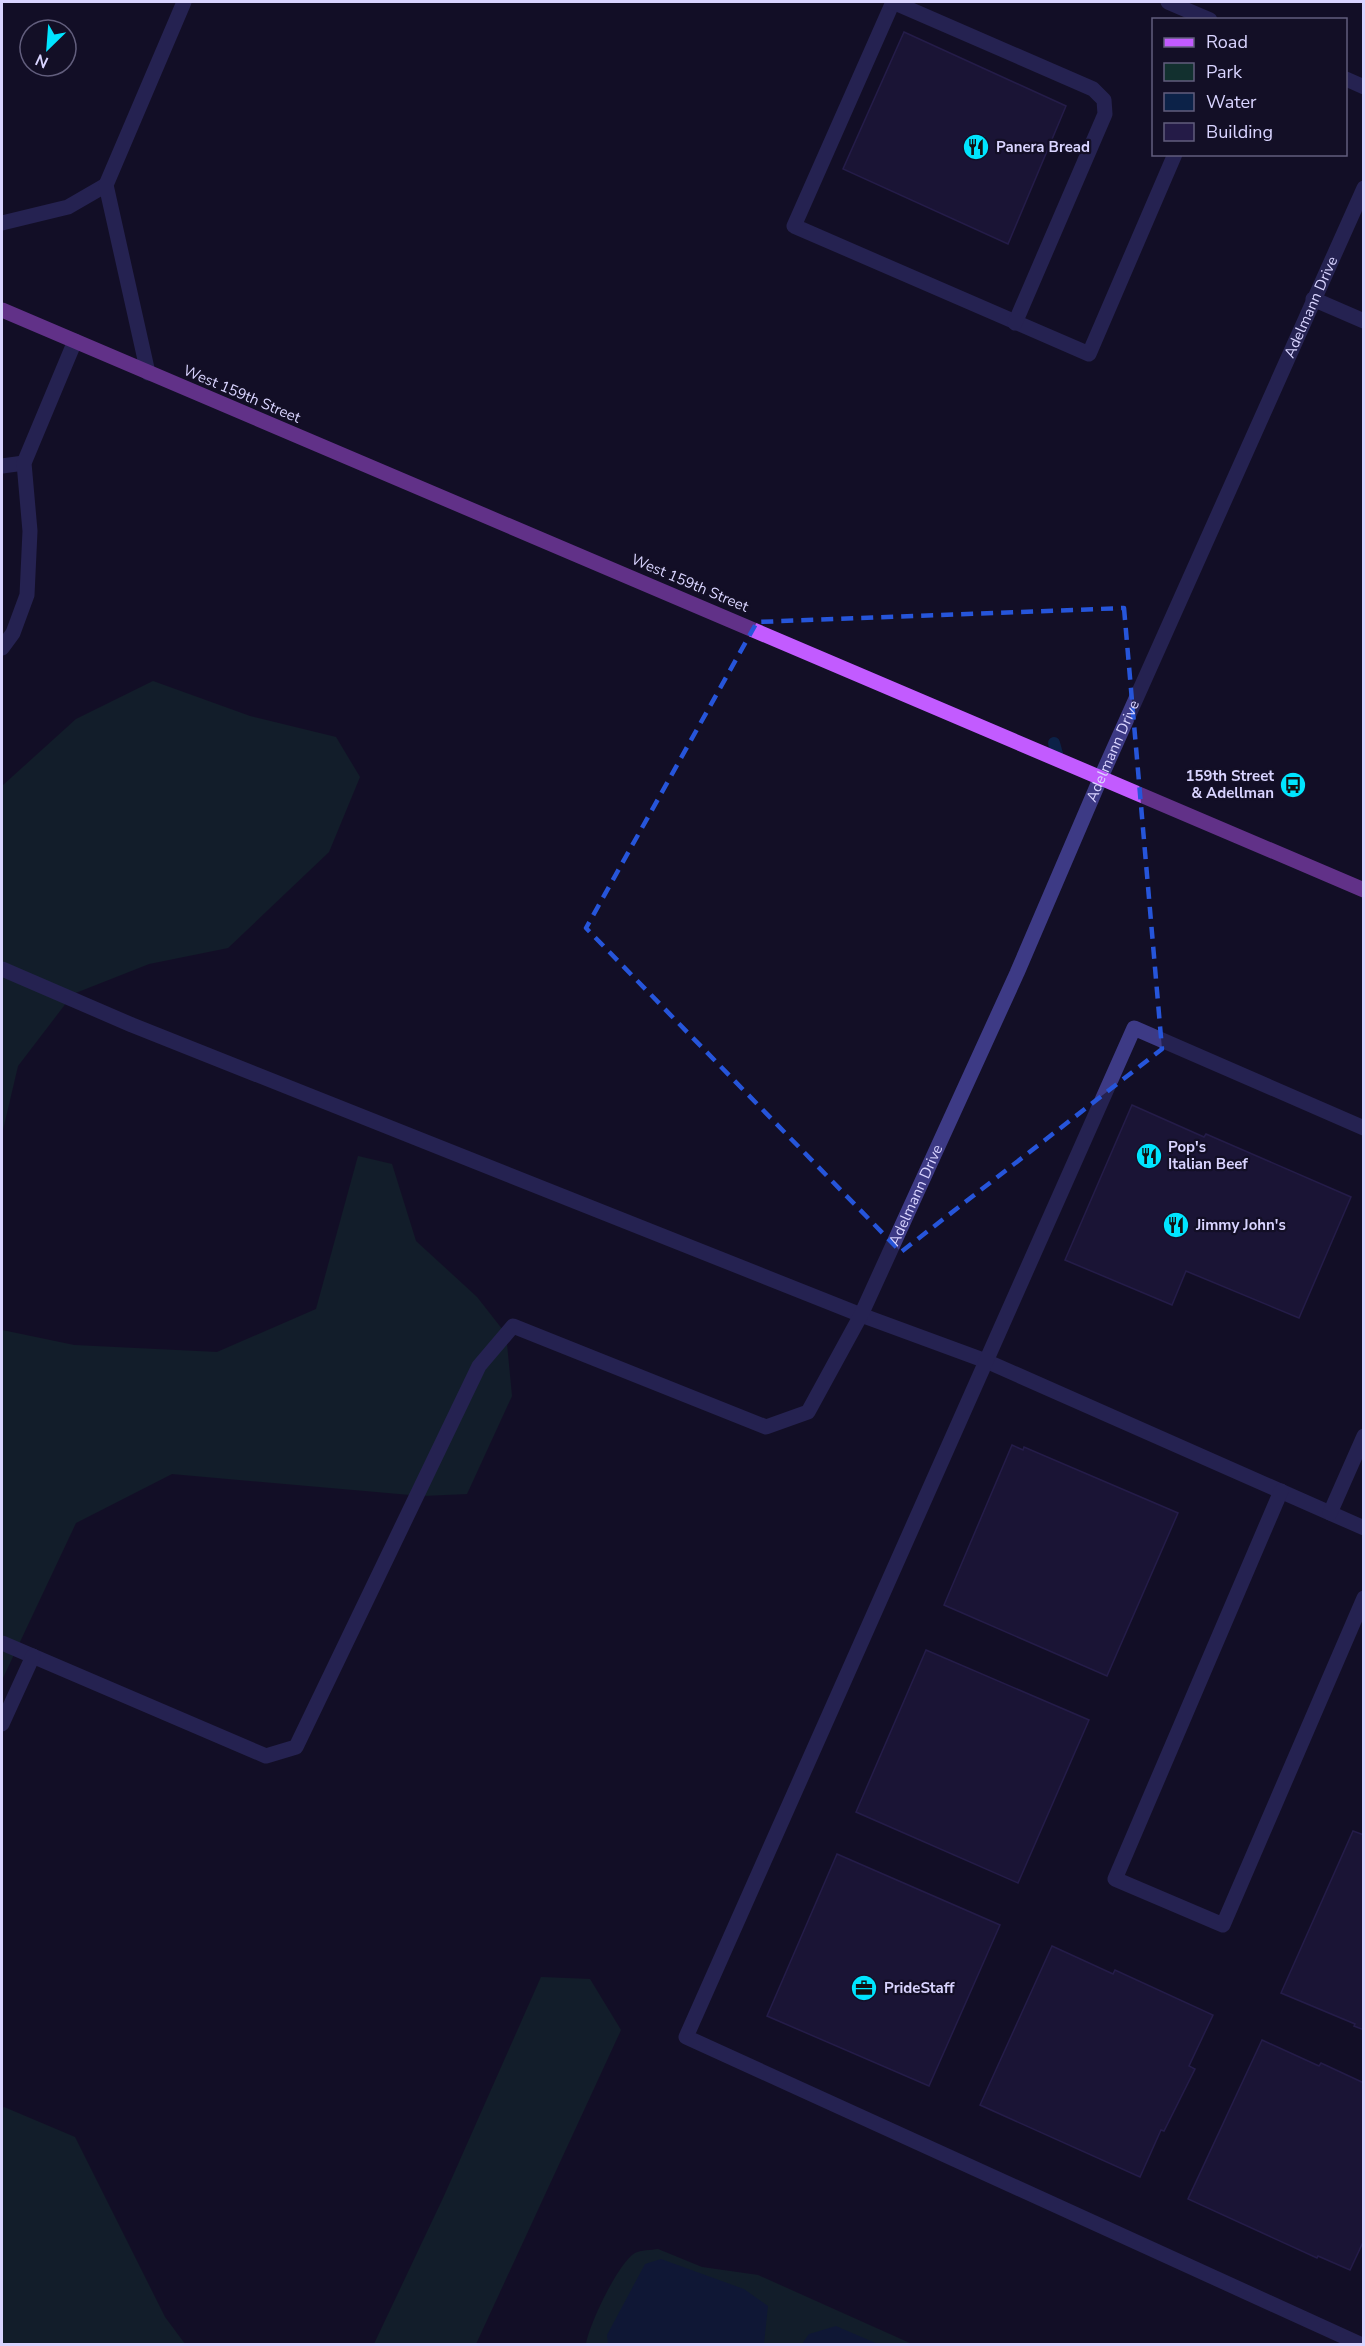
<svg xmlns="http://www.w3.org/2000/svg" width="1365" height="2346" viewBox="0 0 1365 2346" font-family="'Nunito Sans',sans-serif">
  <style>
    .green { fill: #12302f }
    .water { fill: #0c2248 }
    .lines { fill: none; stroke-linecap: round; stroke-linejoin: round }
    .stream { stroke: #0c2248; stroke-width: 12 }
    .building { fill: #241b47; stroke: #3b2d73; stroke-width: 1.5 }
    .minor { stroke: #3d3a85; stroke-width: 15 }
    .major { stroke: #c25bff; stroke-width: 15 }
    .marked { fill: none; stroke: #2655da; stroke-width: 4.5; stroke-dasharray: 12 8; stroke-linejoin: round }
    .labels { text-anchor: middle; dominant-baseline: central; stroke-width: 4.5; stroke-linejoin: round; paint-order: stroke }
    .poi-label { font-size: 15px; font-weight: bold; fill: #d9d4ff; stroke: #130f26; text-anchor: start }
    .street-label { font-size: 15px; fill: #d9d4ff; stroke: #130f26 }
  </style>
  <rect width="100%" height="100%" fill="#130f26"/>
  <path class="green" d="M153,681l97,35 86,21 24,40 -31,75 -101,96 -79,16 -76,30 -55,72 -16,68v-348l74,-67z
    M358,1156l34,8 24,77 61,56 29,37 6,62 -45,98 -45,2 -250,-22 -96,49 -74,157v-350l72,15 143,7 99,-43z
    M541,1977l49,2 31,51 -145,314h-102l70,-148z
    M4,2107l71,30 90,180 20,27h-183v-235z
    M658,2249l44,18 56,8 154,69h-326c3,-19 32,-81 49,-91 6,-3 17,-3 23,-4z"/>
  <path class="water" d="M661,2259l83,30 24,17 -4,38h-156l-1,-9 38,-71z
    M836,2326l42,18h-76l7,-10z"/>
  <g class="lines">
    <path class="stream" d="M1054,743l3,11"/>
  </g>
  <path class="building" d="M904,32l162,74 -58,138 -165,-75z
    M1132,1105l72,32 2,-3 145,63 -52,121 -113,-47 -14,34 -107,-45z
    M1012,1445l11,5 1,-3 154,66 -71,163 -163,-71z
    M926,1650l163,70 -71,163 -162,-71z
    M1353,1831l11,4v195l-10,-4 1,-2 -74,-31z
    M837,1854l163,71 -71,161 -162,-70z
    M1052,1946l61,28 2,-4 98,45 -24,51 6,3 -31,62 -3,-1 -21,47 -160,-72z
    M1262,2040l57,26 2,-3 43,20v157l-14,30 -32,-14 -1,2 -129,-59z"/>
  <g class="lines">
    <g class="minor">
      <path d="M893,2l-99,224 295,128 86,-200"/>
      <path d="M893,2l200,87 11,11 1,14 -90,209"/>
      <path d="M1168,2l42,18"/>
      <path d="M1346,79l18,8"/>
      <path d="M2,223l66,-16 38,-22"/>
      <path d="M1313,299l51,22"/>
      <path d="M148,373l-42,-188 78,-183"/>
      <path d="M2,466l22,-3"/>
      <path d="M2,648l11,-15 14,-38 3,-64 -6,-68 51,-122"/>
      <path d="M2,969l130,56 729,290 125,46 378,167"/>
      <path d="M1281,1491l-166,388 108,46 141,-327"/>
      <path d="M1330,1513l34,-77"/>
      <path id="s1" d="M2,1643l264,113 30,-9 183,-381 34,-40 253,101 42,-15 53,-97 156,-342 84,-196 263,-589"/>
      <path d="M2,1724l31,-68"/>
      <path d="M1360,2344l-674,-307 448,-1009 230,100"/>
    </g>
    <path class="major" d="M2,310l1362,580"/>
  </g>
  <path d="M0 0H1365V2346H0ZM1124,608l38,441 -261,203 -315,-324 171,-306z" fill="#130f26" fill-opacity=".55" fill-rule="evenodd"/>
  <path class="marked" d="M1124,608l38,441 -261,203 -315,-324 171,-306z"/>
  <defs>
    <g id="restaurant-disc" transform="scale(1.35)"><circle r="9.5" fill="#00e5ff" stroke="#130f26"/><path d="M-5-6h1v4h1v-4h1v4h1v-4h1v5L-1.5 .5V6h-2V.5L-5-1ZM5-6V6H3V1.5H1.5Q1.5-4 5-6Z" fill="#111"/></g>
    <g id="bus-disc" transform="scale(1.35)"><circle r="9.5" fill="#00e5ff" stroke="#130f26"/><path d="M-5-6H5V4H4V6H2V4H-2V6H-4V4H-5ZM-3.5-4V0h7V-4ZM-3.5 1.2v1.5H-2V1.2ZM2 1.2v1.5H3.5V1.2Z" fill="#111"/></g>
    <g id="office-disc" transform="scale(1.35)"><circle r="9.5" fill="#00e5ff" stroke="#130f26"/><path d="M-6-3h4V-5.5h4V-3h4V5H-6ZM-1-4.5V-3h2v-1.5ZM-6 0V1H6V0Z" fill="#111"/></g>
  </defs>
  <g fill-rule="evenodd">
    <use href="#restaurant-disc" x="976" y="147"/>
    <use href="#bus-disc" x="1293" y="785"/>
    <use href="#restaurant-disc" x="1149" y="1156"/>
    <use href="#restaurant-disc" x="1176" y="1225"/>
    <use href="#office-disc" x="864" y="1988"/>
  </g>
  <g class="labels">
    <g class="poi-label">
      <text x="996" y="147">Panera Bread</text>
      <text x="1274" y="776" text-anchor="end">159th Street<tspan x="1274" dy="17">&amp; Adellman</tspan></text>
      <text x="1168" y="1147">Pop's<tspan x="1168" dy="17">Italian Beef</tspan></text>
      <text x="1196" y="1225">Jimmy John's</text>
      <text x="884" y="1988">PrideStaff</text>
    </g>
    <g class="street-label">
      <text stroke="none"><textPath href="#s1" startOffset="2325">Adelmann Drive</textPath></text>
      <text transform="translate(242 394) rotate(23)">West 159th Street</text>
      <text transform="translate(690 583) rotate(23)">West 159th Street</text>
      <text stroke="none"><textPath href="#s1" startOffset="1839">Adelmann Drive</textPath></text>
      <text stroke="none"><textPath href="#s1" startOffset="1353">Adelmann Drive</textPath></text>
    </g>
  </g>
  <rect width="1365" height="2346" fill="none" stroke="#d9d4ff" stroke-width="6"/>
  <rect x="1152" y="18" width="195" height="138" fill="#130f26" stroke="#625e7d" stroke-width="1.5"/>
  <rect x="1164" y="38" width="30" height="9" fill="#c25bff" stroke="#625e7d" stroke-width="1.5"/>
  <text x="1206" y="48" font-size="18" fill="#d9d4ff">Road</text>
  <rect x="1164" y="63" width="30" height="18" fill="#12302f" stroke="#625e7d" stroke-width="1.5"/>
  <text x="1206" y="78" font-size="18" fill="#d9d4ff">Park</text>
  <rect x="1164" y="93" width="30" height="18" fill="#0c2248" stroke="#625e7d" stroke-width="1.5"/>
  <text x="1206" y="108" font-size="18" fill="#d9d4ff">Water</text>
  <rect x="1164" y="123" width="30" height="18" fill="#241b47" stroke="#625e7d" stroke-width="1.5"/>
  <text x="1206" y="138" font-size="18" fill="#d9d4ff">Building</text>
  <g transform="translate(48 48) rotate(205)"><circle r="28" fill="#130f26" stroke="#625e7d" stroke-width="1.5"/>
  <path d="M0-4.5L10 22L0 15L-10 22Z" fill="#00e5ff"/>
  <text y="-9" font-size="16" font-weight="bold" text-anchor="middle" fill="#d9d4ff">N</text>
  </g>
</svg>
